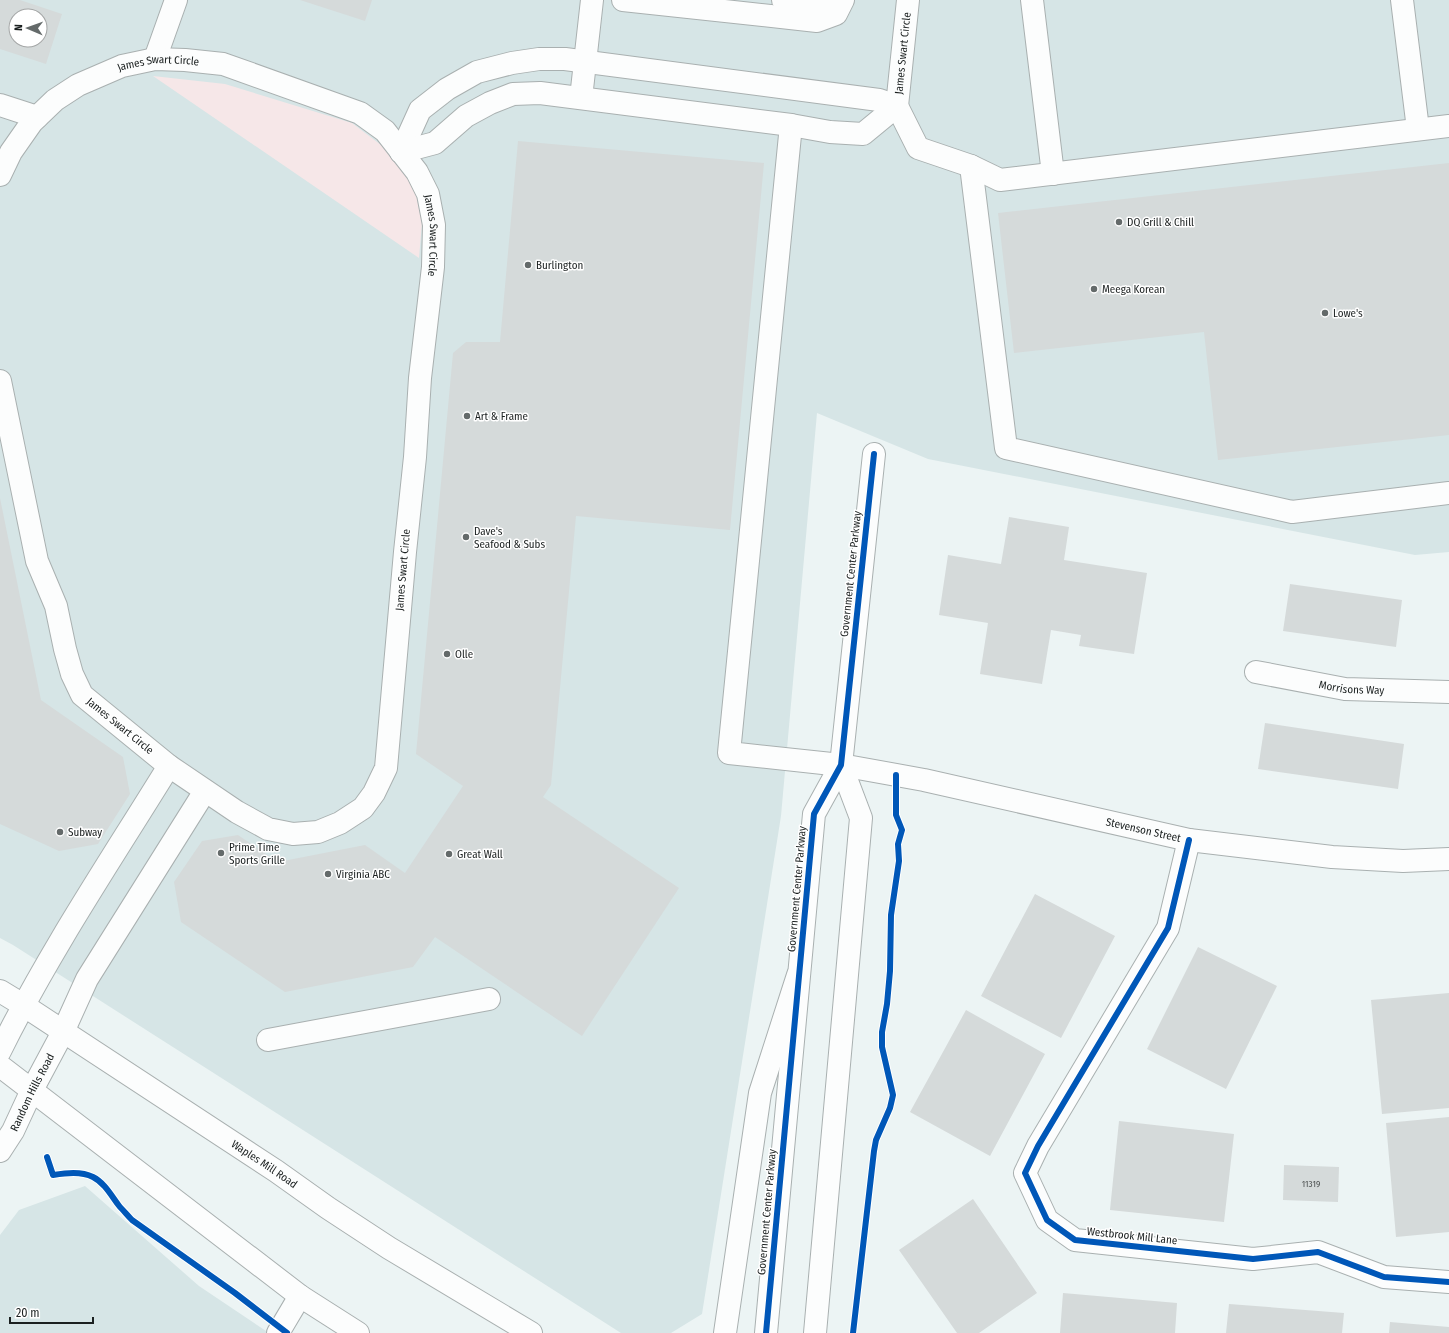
<svg xmlns="http://www.w3.org/2000/svg" width="1449" height="1333" viewBox="0 0 1449 1333" font-family="'Fira Sans Condensed',sans-serif">
  <style>
    .built { fill: #d6e5e6; fill-rule: evenodd }
    .green { fill: #f6e7e8 }
    .building { fill: #d5dada; fill-rule: evenodd }
    .lines { fill: none; stroke-linecap: round; stroke-linejoin: round }
    .minor-casing { stroke: #a9b0b0; stroke-width: 24 }
    .major-casing { stroke: #a9b0b0; stroke-width: 24 }
    .minor { stroke: #fcfdfd; stroke-width: 22 }
    .major { stroke: #fcfdfd; stroke-width: 22 }
    .cycleway-casing { stroke: #fff; stroke-width: 8 }
    .cycleway { stroke: #0057b8; stroke-width: 6 }
    .poi-dot { fill: #646a6a; stroke: #fff; stroke-width: 1.5 }
    .labels { text-anchor: middle; dominant-baseline: central; stroke-width: 3; stroke-linejoin: round; paint-order: stroke }
    .number-label { font-size: 9px; fill: #4c5050 }
    .street-label { font-size: 11px; fill: #1b2020; stroke: #fff }
    .poi-label { font-size: 11px; fill: #1b2020; stroke: #fff; text-anchor: start }
  </style>
  <rect width="100%" height="100%" fill="#ecf4f4"/>
  <path class="built" d="M0,0h1449v552l-34,3 -487,-96 -111,-46 -36,403 -79,498 -31,19h-50l-608,-388 -13,-7zM16,16h24v24h-24z
    M85,1186l114,100 70,47h-269v-98l19,-25z"/>
  <path class="green" d="M153,76l72,8 127,39 37,28 19,27 8,16 6,29 -3,35z"/>
  <path class="building" d="M0,0h20l42,14 -16,50 -46,-15zM16,16h24v24h-24z
    M300,0h72l-7,21z
    M518,141l246,22 -34,367 -154,-14 -25,269 -8,12 136,91 -97,148 -147,-99 -22,30 -128,25 -104,-70 -7,-40 28,-41 36,-6 40,27 87,-17 40,28 58,-87 -47,-32 37,-401 13,-11h34z
    M1449,163v272l-231,25 -14,-128 -190,21 -16,-140z
    M0,498l41,202 82,57 7,37 -32,50 -39,7 -59,-27z
    M1009,517l60,10 -5,33 83,13 -13,81 -55,-8 2,-11 -30,-5 -9,54 -62,-10 8,-51 -49,-8 9,-60 53,9z
    M1290,584l112,16 -6,47 -113,-16z
    M1265,723l139,21 -6,45 -140,-20z
    M1035,894l80,42 -54,102 -80,-42z
    M1198,947l79,39 -51,103 -79,-40z
    M1449,993v115l-67,6 -11,-114z
    M966,1010l79,44 -55,102 -80,-44z
    M1449,1117v115l-53,5 -10,-114z
    M1119,1121l115,13 -10,88 -114,-12z
    M1284,1165l55,2 -1,35 -55,-2z
    M973,1199l64,94 -58,40h-22l-58,-83z
    M1063,1293l114,10 -2,30h-115z
    M1229,1304l115,9 -2,20h-116z
    M1390,1322l59,5v6h-60z"/>
  <g class="lines">
    <g class="minor-casing">
      <g id="minor">
        <path d="M623,0l194,21 19,-7 7,-14"/>
        <path d="M783,0l26,3 11,-2 1,-1"/>
        <path d="M1032,0l21,174"/>
        <path d="M1402,0l16,129"/>
        <path d="M155,59l21,-59"/>
        <path d="M581,98l11,-98"/>
        <path d="M0,105l37,12"/>
        <path id="s1" d="M897,106l11,-106"/>
        <path id="s2" d="M791,125l-62,628 112,12 83,15 265,60 143,17 71,4 46,-2"/>
        <path d="M401,152l19,-42 27,-21 30,-17 35,-9 27,-4h26l314,41 18,6 21,42 53,18 29,14 449,-54"/>
        <path d="M401,152l34,-9 31,-27 24,-13 23,-9 27,-1 251,32 39,7 33,2 34,-28"/>
        <path d="M971,166l35,282 286,64 157,-19"/>
        <path id="s3" d="M0,175l11,-23 21,-30 23,-22 23,-15 44,-19 33,-7 30,1 38,4 137,49 25,18 32,41 11,22 6,31 -1,42 -13,111 -5,79 -10,95 -19,216 -12,25 -11,15 -23,15 -22,9 -25,2 -25,-5 -31,-17 -68,-46 -87,-71 -10,-21 -7,-25 -9,-43 -19,-45 -37,-180"/>
        <path id="s4" d="M1256,672l89,17 104,3"/>
        <path d="M1189,840l-21,88 -130,218 -13,27 22,47 28,20 178,19 65,-7 66,25 65,5"/>
        <path d="M268,1040l221,-41"/>
        <path d="M0,1051c49,-99 111,-191 169,-285"/>
        <path id="s5" d="M0,1151l13,-20 19,-41 31,-58 24,-53 118,-188"/>
        <path d="M278,1333l22,-37"/>
        <path d="M766,1333l48,-519 27,-49 33,-311"/>
        <path d="M815,1333l46,-515 -20,-53"/>
      </g>
    </g>
    <g class="major-casing">
      <g id="major">
        <path id="s6" d="M0,991l23,14 253,166 52,37 61,40 142,85"/>
        <path d="M0,1066l300,230 58,37"/>
        <path d="M725,1333l35,-240 38,-118"/>
      </g>
    </g>
    <use href="#minor" class="minor"/>
    <use href="#major" class="major"/>
    <g class="cycleway-casing">
      <path id="cycleway" d="M1189,840l-21,88 -130,218 -13,27 22,47 28,20 178,19 65,-7 66,25 65,5
        M47,1157l6,18c13,-2 28,-4 40,2 12,6 19,20 27,30 4,4 8,9 12,13l103,73 52,40
        M766,1333l48,-519 27,-49 33,-311
        M853,1333l21,-182 2,-11 14,-32 3,-13 -11,-48v-15l5,-28 3,-33 1,-56 8,-54 -1,-17 4,-14 -6,-15v-40"/>
    </g>
    <use href="#cycleway" class="cycleway"/>
  </g>
  <g class="poi-dot">
    <circle cx="1119" cy="222" r="4"/>
    <circle cx="528" cy="265" r="4"/>
    <circle cx="1094" cy="289" r="4"/>
    <circle cx="1325" cy="313" r="4"/>
    <circle cx="467" cy="416" r="4"/>
    <circle cx="466" cy="537" r="4"/>
    <circle cx="447" cy="654" r="4"/>
    <circle cx="60" cy="832" r="4"/>
    <circle cx="221" cy="853" r="4"/>
    <circle cx="449" cy="854" r="4"/>
    <circle cx="328" cy="874" r="4"/>
  </g>
  <g class="labels">
    <g class="number-label">
      <text x="1311" y="1184">11319</text>
    </g>
    <g class="street-label">
      <text stroke="none"><textPath href="#s1" startOffset="53">James Swart Circle</textPath></text>
      <text stroke="none"><textPath href="#s3" startOffset="206">James Swart Circle</textPath></text>
      <text stroke="none"><textPath href="#s3" startOffset="566">James Swart Circle</textPath></text>
      <text transform="translate(403 570) rotate(-85)">James Swart Circle</text>
      <text transform="translate(851 574) rotate(-84)">Government Center Parkway</text>
      <text stroke="none"><textPath href="#s4" startOffset="97">Morrisons Way</textPath></text>
      <text transform="translate(120 726) rotate(39)">James Swart Circle</text>
      <text stroke="none"><textPath href="#s2" startOffset="1053">Stevenson Street</textPath></text>
      <text transform="translate(797 889) rotate(-85)">Government Center Parkway</text>
      <text stroke="none"><textPath href="#s5" startOffset="67">Random Hills Road</textPath></text>
      <text stroke="none"><textPath href="#s6" startOffset="316">Waples Mill Road</textPath></text>
      <text transform="translate(767 1212) rotate(-85)">Government Center Parkway</text>
      <text transform="translate(1132 1236) rotate(6)">Westbrook Mill Lane</text>
    </g>
    <g class="poi-label">
      <text x="1127" y="222">DQ Grill &amp; Chill</text>
      <text x="536" y="265">Burlington</text>
      <text x="1102" y="289">Meega Korean</text>
      <text x="1333" y="313">Lowe's</text>
      <text x="475" y="416">Art &amp; Frame</text>
      <text x="474" y="531">Dave's<tspan x="474" dy="13">Seafood &amp; Subs</tspan></text>
      <text x="455" y="654">Olle</text>
      <text x="68" y="832">Subway</text>
      <text x="229" y="847">Prime Time<tspan x="229" dy="13">Sports Grille</tspan></text>
      <text x="457" y="854">Great Wall</text>
      <text x="336" y="874">Virginia ABC</text>
    </g>
  </g>
  <g transform="translate(28 28) rotate(272)"><circle r="19" fill="#ffffff" stroke="#a4a6a6"/>
  <path d="M0-3L7 15L0 10L-7 15Z" fill="#646a6a"/>
  <text y="-6" font-size="11" font-weight="bold" text-anchor="middle" fill="#1b2020">N</text>
  </g>
  <path d="M10 1317v6h83v-6" fill="none" stroke="#1b2020" stroke-width="2"/>
  <text x="16" y="1317" font-size="12" fill="#1b2020" stroke="#ffffff" stroke-width="3" paint-order="stroke">20 m</text>
</svg>
